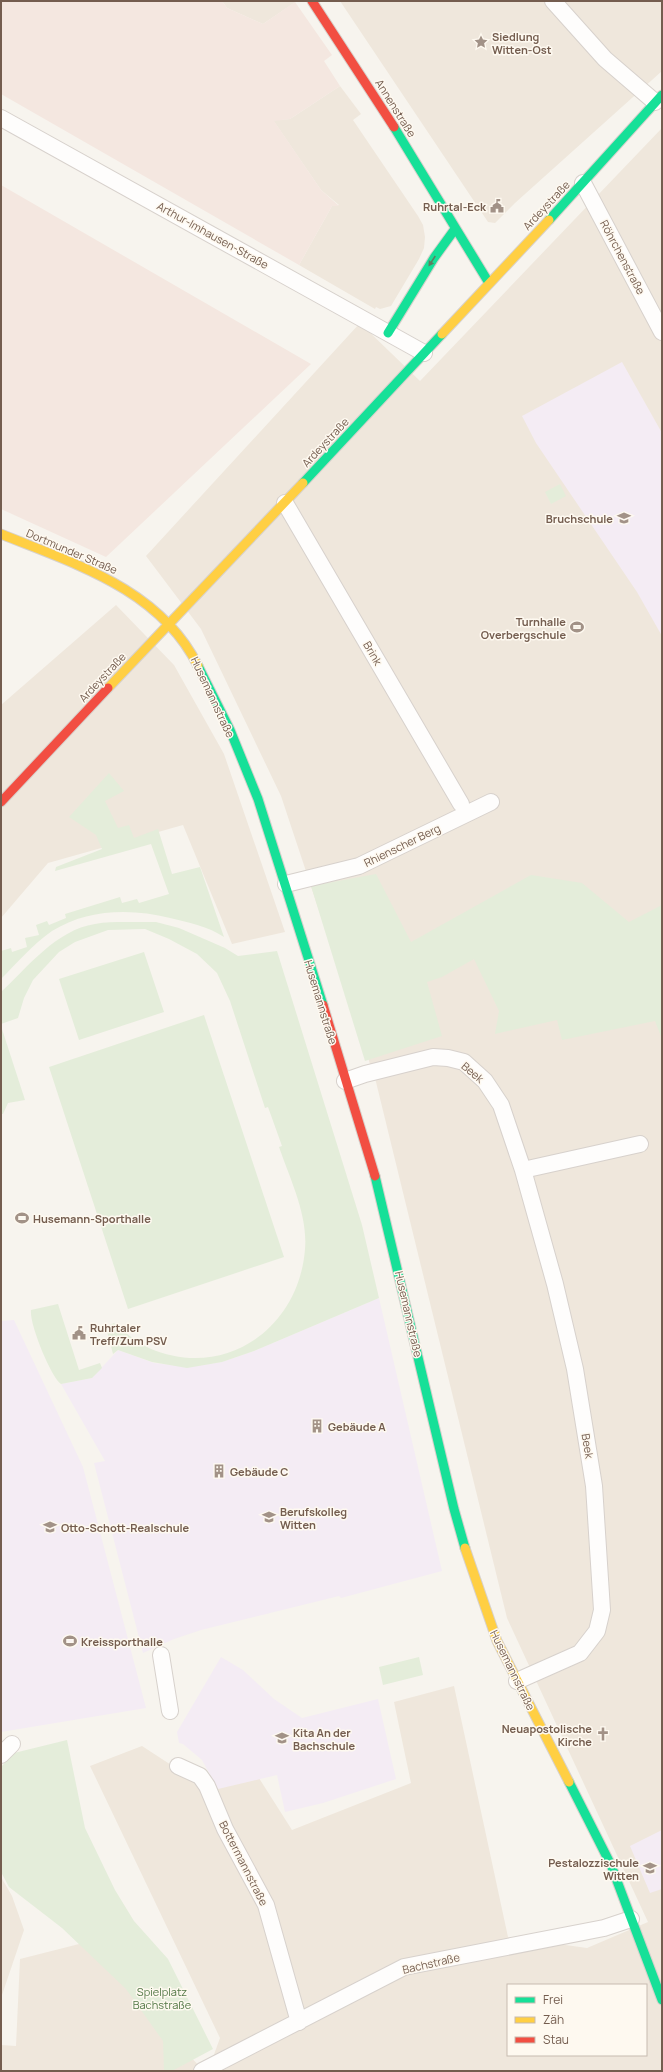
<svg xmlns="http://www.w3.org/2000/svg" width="663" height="2072" viewBox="0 0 663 2072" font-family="Manrope,sans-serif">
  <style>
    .residential { fill: #efe7dc; fill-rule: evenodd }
    .commercial { fill: #f4e7e0 }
    .education { fill: #f4ecf4 }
    .green { fill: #e4edda }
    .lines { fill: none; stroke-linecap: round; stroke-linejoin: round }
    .street-casing { stroke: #d7d1cc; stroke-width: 18 }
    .fast-casing { stroke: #d7d1cc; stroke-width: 11 }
    .slow-casing { stroke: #d7d1cc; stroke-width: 11 }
    .jam-casing { stroke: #d7d1cc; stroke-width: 11 }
    .street { stroke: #fefdfc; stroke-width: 16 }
    .fast { stroke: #16e098; stroke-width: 9 }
    .slow { stroke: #ffcf43; stroke-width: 9 }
    .jam { stroke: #f24e42; stroke-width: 9 }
    .oneway { fill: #5c7e61 }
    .labels { text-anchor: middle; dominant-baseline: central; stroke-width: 3; stroke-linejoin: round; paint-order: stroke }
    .poi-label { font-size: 11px; font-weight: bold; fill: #745d4f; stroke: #fef9f0; text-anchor: start }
    .street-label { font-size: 11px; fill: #745d4f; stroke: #fef9f0 }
    .park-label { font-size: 11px; fill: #547947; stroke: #fef9f0 }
  </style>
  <rect width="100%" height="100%" fill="#f7f4ee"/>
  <path class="residential" d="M222,1h75l-34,23 -36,-16z
    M340,1h322v70l-147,132 -20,20 -7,-1z
    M340,86l21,28 -8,6 65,96 5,9 2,12 -1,11 -5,11 -28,47 -11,3 -4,-2 -1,2 -76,-44 33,-59 7,-1 -18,-15 -48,-70 17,-1z
    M662,128v1943h-454l12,-33 -130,-272 52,-20 43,28 72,1 35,55 119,-47 -17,-81 60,-16 54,251 79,11 61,-26 -141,-304 -131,-536 -95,-286 -80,-167 -55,-73 214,-233 60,58zM508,1985h138v70h-138z
    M116,605l58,60 50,89 61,178 -53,12 -49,-119 -135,38 -47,55v-213z
    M1,1877l11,19 12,34 -23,68z
    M87,1942l79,89 38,40h-203v-26l15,1 4,-87z"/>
  <path class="commercial" d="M1,1h221l5,7 36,16 32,-22 37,53 -8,6 16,25 -50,33 -16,2 47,69 18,16h-7l-33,59 -298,-171z
    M1,185l310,179 -205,193 -105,-48z"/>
  <path class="education" d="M622,362l40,71v203l-25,-44 -101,-149 -14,-27z
    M379,1298l63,273 -101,27 -2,-2 -138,34 -27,9 -31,14 -49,-190 11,-2 -44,-77 31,-6 26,-28 36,13 33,4 35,-5 32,-11z
    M14,1320l69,147 63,241 -145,24v-411z
    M221,1657l22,13 31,29 28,19 76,-19 18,80 -73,24 -38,9 -8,-37 -59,14 -16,-29 -19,-16 -4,-1 -2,-11z
    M662,1830v59l-12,4 -20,-47z"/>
  <path class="green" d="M560,484l6,12 -15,8 -6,-12z
    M109,773l15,18 -19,10 13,27 11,-3 5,13 24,-9 14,45 28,-7 24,70c-17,-11 -34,-14 -54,-19 -39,-10 -83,-9 -118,13 -19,13 -35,32 -51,48v-28l10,-3 1,4 15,-5 -2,-9 14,-3 -3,-10 11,-4 2,4 17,-7 -1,-4 55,-17 2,6 15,-4 2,4 30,-9 -18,-50 -96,27 1,-4 46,-18 -6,-14 -27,-18z
    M376,874l35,68 120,-67 51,8 47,39 33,-17v134l-7,-18 -93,19 -5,-20 -62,14 4,-23 -25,-52 -32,18 -15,5 15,54 -77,25 -54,-175z
    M125,922h31l23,6 46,20 13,8 39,-5 85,274 17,73 -125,53 -32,11 -35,6 -35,-6 -34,-12 -5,4 -7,-27 8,-4c11,9 22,19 35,25 75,33 150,-19 156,-99 3,-34 -15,-70 -26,-102l3,-1 -14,-39 -3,1 -35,-107 -13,-28 -20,-19 -28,-15 -24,-10 -37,1 -33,12 -16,10 -26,28 -9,18 -6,20 -17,6v-32c27,-25 55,-62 94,-68 10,-2 20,-2 30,-2z
    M144,952l20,60 -85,28 -20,-61z
    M204,1015l80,242 -156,52 -79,-242z
    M1,1026l24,74 -17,3 -5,11h-2z
    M58,1304l21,66 21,-7 2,5 -10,10 -31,6c-10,-7 -32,-61 -30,-74z
    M419,1657l4,18 -40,10 -4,-18z
    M67,1740l18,88 30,62 19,31 34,38 45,90 -41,22h-8l-1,-30 -37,-52 -64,-61 -53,-41 -8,-15v-105l13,-14z"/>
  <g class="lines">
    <g class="street-casing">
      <path id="street" d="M553,1l52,58 50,43
        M1,118l423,235
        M583,183l79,149
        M285,503l176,301
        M286,884l73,-18 132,-64
        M345,1081l20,-7 68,-17 15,1 16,4 21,19 16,24 22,65 32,114 20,85 19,117 8,124 -5,21 -17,22 -63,28
        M523,1170l117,-26
        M161,1655l9,56
        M1,1755l11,-11
        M178,1766l22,10 7,10 18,43 41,76 33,117
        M202,2071l202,-104 200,-39 27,-9"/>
    </g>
    <g class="fast-casing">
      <path id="fast" d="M394,127l95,156
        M549,220l113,-125
        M388,333l46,-75 21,-29
        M303,483l139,-149
        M198,666l32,64 28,69 65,206
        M375,1176l79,333 11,39
        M569,1782l42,83 51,135"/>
    </g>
    <g class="slow-casing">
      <path id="slow" d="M442,334l107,-114
        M1,534c74,30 159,55 197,132
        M108,688l195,-205
        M465,1548l32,93 72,141"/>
    </g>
    <g class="jam-casing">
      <path id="jam" d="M312,1l82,126
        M1,802l107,-114
        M323,1005l52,171"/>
    </g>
    <use href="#street" class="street"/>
    <use href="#fast" class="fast"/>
    <use href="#slow" class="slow"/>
    <use href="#jam" class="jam"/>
  </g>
  <defs><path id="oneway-solid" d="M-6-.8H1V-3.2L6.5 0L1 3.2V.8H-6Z"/></defs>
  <use class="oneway" href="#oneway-solid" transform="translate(432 261) rotate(123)"/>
  <defs>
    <g id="sight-bare" transform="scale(1.08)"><path d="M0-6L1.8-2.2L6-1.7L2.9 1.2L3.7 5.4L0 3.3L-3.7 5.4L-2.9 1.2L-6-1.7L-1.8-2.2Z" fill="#a29287" stroke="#fef9f0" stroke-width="2.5" paint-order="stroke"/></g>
    <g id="civic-bare" transform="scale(1.08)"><path d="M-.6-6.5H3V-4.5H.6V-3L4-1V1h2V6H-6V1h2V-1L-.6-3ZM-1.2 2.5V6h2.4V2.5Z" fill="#a29287" stroke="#fef9f0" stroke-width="2.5" paint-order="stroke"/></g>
    <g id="school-bare" transform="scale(1.08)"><path d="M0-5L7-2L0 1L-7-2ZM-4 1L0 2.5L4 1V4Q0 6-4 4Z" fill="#a29287" stroke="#fef9f0" stroke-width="2.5" paint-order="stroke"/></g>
    <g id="stadium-bare" transform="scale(1.08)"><path d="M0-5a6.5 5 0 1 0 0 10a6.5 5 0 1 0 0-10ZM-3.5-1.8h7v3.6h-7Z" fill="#a29287" stroke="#fef9f0" stroke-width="2.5" paint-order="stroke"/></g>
    <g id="building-bare" transform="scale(1.08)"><path d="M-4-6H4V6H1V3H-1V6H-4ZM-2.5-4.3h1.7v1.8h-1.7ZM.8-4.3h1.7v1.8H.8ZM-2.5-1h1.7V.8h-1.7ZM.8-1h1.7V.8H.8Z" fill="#a29287" stroke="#fef9f0" stroke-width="2.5" paint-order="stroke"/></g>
    <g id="church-bare" transform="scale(1.08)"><path d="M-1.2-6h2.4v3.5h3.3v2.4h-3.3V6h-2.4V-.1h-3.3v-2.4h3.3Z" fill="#a29287" stroke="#fef9f0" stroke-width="2.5" paint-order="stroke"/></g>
  </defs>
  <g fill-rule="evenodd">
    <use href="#sight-bare" x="481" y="42"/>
    <use href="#civic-bare" x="497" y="206"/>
    <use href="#school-bare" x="624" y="518"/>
    <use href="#stadium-bare" x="577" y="627"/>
    <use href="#stadium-bare" x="22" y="1218"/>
    <use href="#civic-bare" x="79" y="1333"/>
    <use href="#building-bare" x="317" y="1426"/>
    <use href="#building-bare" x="219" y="1471"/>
    <use href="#school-bare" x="269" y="1517"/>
    <use href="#school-bare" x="50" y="1527"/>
    <use href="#stadium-bare" x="70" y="1641"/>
    <use href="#church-bare" x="603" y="1734"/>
    <use href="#school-bare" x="282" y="1738"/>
    <use href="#school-bare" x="650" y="1868"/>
  </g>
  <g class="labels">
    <g class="poi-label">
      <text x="492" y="36">Siedlung<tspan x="492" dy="13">Witten-Ost</tspan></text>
      <text x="486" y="206" text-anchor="end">Ruhrtal-Eck</text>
      <text x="613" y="518" text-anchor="end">Bruchschule</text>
      <text x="566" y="621" text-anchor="end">Turnhalle<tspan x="566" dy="13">Overbergschule</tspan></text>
      <text x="33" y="1218">Husemann-Sporthalle</text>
      <text x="90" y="1327">Ruhrtaler<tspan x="90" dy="13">Treff/Zum PSV</tspan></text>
      <text x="328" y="1426">Gebäude A</text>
      <text x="230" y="1471">Gebäude C</text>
      <text x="280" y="1511">Berufskolleg<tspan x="280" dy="13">Witten</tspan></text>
      <text x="61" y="1527">Otto-Schott-Realschule</text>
      <text x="81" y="1641">Kreissporthalle</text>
      <text x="592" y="1728" text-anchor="end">Neuapostolische<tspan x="592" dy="13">Kirche</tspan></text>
      <text x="293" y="1732">Kita An der<tspan x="293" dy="13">Bachschule</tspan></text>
      <text x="639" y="1862" text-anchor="end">Pestalozzischule<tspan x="639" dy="13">Witten</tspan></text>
    </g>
    <g class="street-label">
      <text transform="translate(396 108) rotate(58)">Annenstraße</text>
      <text transform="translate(546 205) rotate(-47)">Ardeystraße</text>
      <text transform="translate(213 235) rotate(29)">Arthur-Imhausen-Straße</text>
      <text transform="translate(623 257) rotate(62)">Röhrchenstraße</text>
      <text transform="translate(325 442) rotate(-47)">Ardeystraße</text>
      <text transform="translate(72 551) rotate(23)">Dortmunder Straße</text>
      <text transform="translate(373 653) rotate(60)">Brink</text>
      <text transform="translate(102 677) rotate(-47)">Ardeystraße</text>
      <text transform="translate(213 697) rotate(65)">Husemannstraße</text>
      <text transform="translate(402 845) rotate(-26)">Rhienscher Berg</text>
      <text transform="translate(321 1002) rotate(73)">Husemannstraße</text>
      <text transform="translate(473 1072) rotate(40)">Beek</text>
      <text transform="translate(409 1314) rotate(77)">Husemannstraße</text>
      <text transform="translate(588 1446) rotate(81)">Beek</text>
      <text transform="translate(513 1670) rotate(64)">Husemannstraße</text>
      <text transform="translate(244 1863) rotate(63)">Bottermannstraße</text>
      <text transform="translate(431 1963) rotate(-13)">Bachstraße</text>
    </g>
    <g class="park-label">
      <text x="162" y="1991">Spielplatz<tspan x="162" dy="13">Bachstraße</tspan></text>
    </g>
  </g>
  <rect width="663" height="2072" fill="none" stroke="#745d4f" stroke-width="4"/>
  <rect x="507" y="1984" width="140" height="72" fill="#fef9f0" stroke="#c7bbb0"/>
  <rect x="515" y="1997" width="20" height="6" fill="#16e098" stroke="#c7bbb0"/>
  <text x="543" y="2004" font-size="12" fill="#745d4f">Frei</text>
  <rect x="515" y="2017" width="20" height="6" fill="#ffcf43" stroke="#c7bbb0"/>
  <text x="543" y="2024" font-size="12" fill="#745d4f">Zäh</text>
  <rect x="515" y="2037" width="20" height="6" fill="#f24e42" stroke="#c7bbb0"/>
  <text x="543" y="2044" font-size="12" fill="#745d4f">Stau</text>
</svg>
